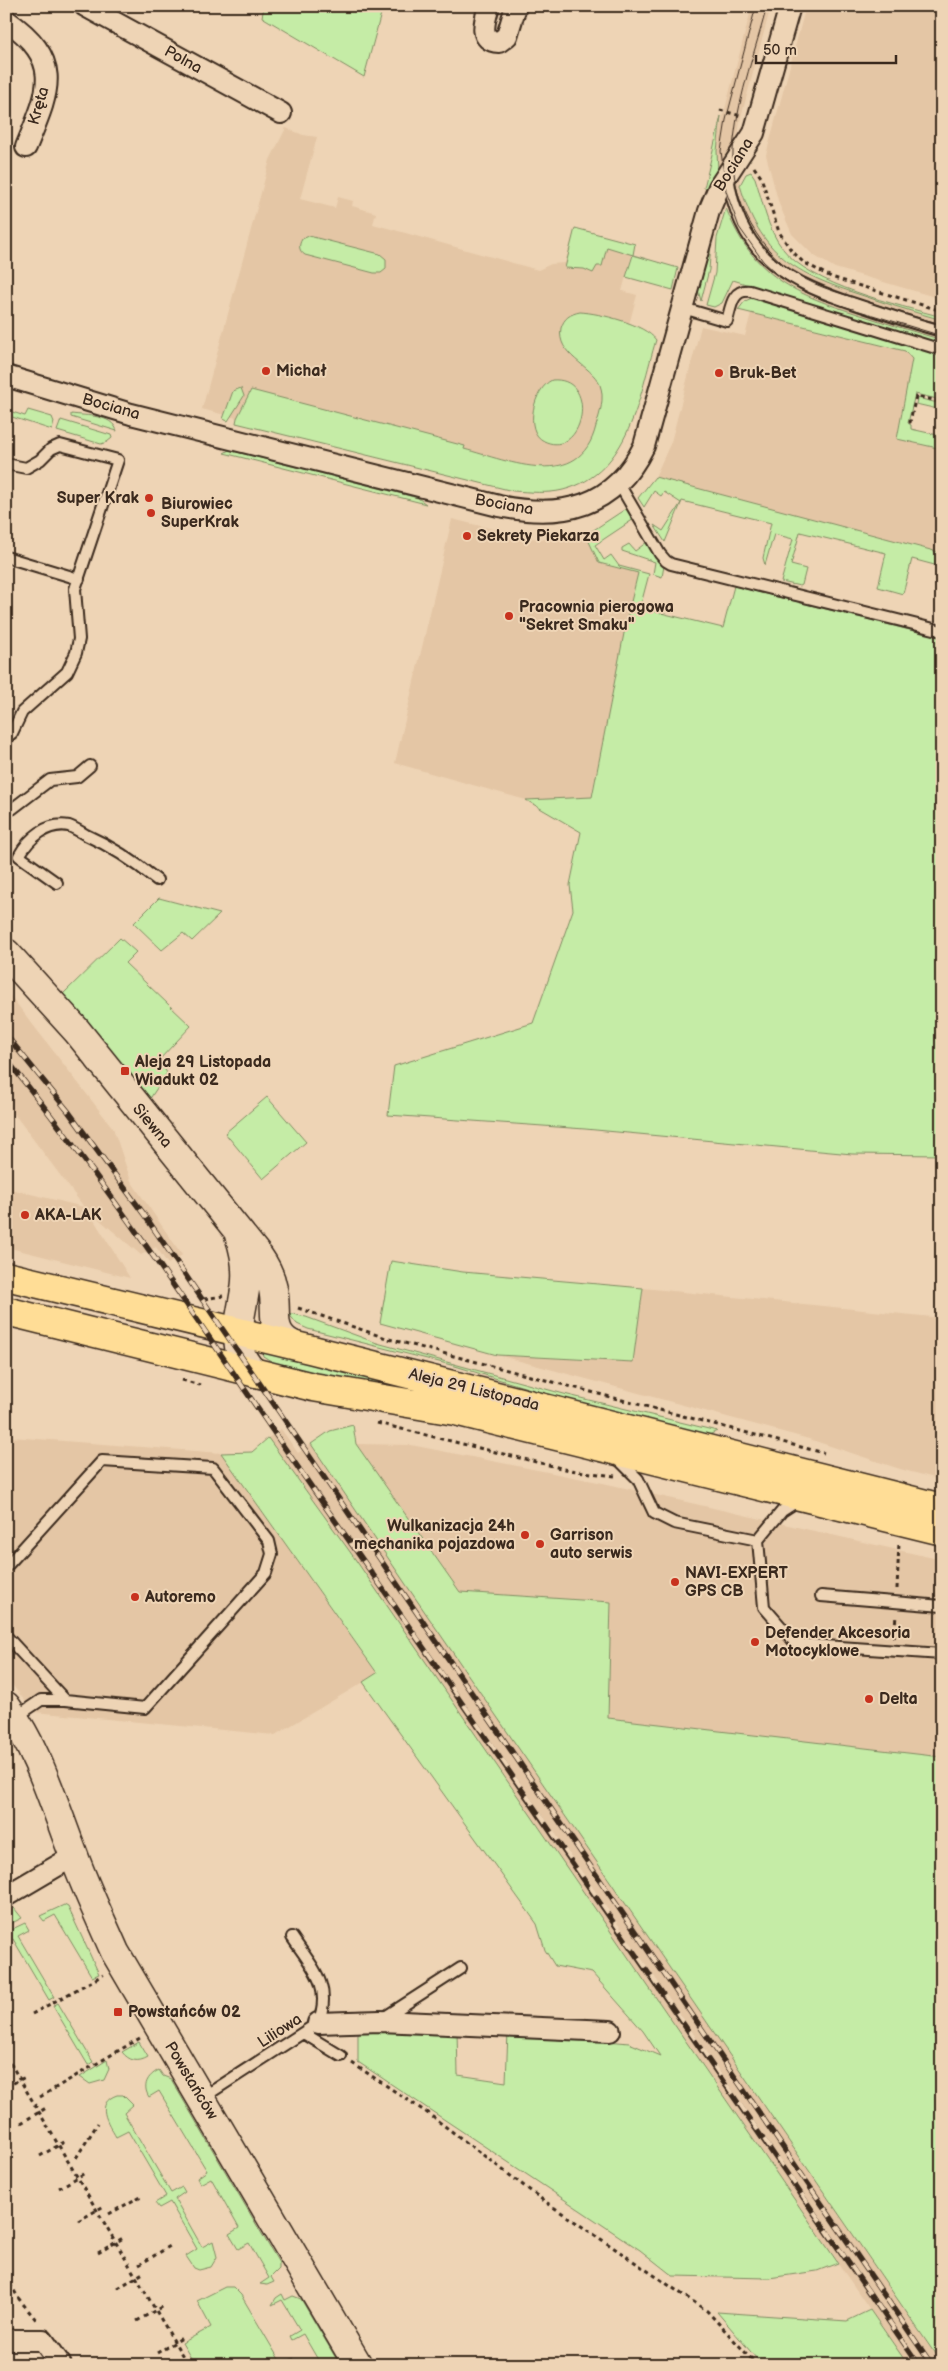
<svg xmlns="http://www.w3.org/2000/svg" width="948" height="2371" viewBox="0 0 948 2371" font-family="'Balsamiq Sans',sans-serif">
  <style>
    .built { fill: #e4c6a5 }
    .green { fill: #c5eca6; stroke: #808b62 }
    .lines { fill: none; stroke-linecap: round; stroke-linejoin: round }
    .lane-casing { stroke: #3b2a1e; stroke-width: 14 }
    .street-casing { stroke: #3b2a1e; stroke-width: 24 }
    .secondary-casing { stroke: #3b2a1e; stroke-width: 31 }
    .primary-casing { stroke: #3b2a1e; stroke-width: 31 }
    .path { stroke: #3b2a1e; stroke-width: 3; stroke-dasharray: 4 4; stroke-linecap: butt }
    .lane { stroke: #eed4b5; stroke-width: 10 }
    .street { stroke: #eed4b5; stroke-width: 20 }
    .secondary { stroke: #eed4b5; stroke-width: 28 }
    .primary { stroke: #ffdd96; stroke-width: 28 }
    .tram { stroke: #3b2a1e; stroke-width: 1 }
    .rail-casing { stroke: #3b2a1e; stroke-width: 5.5 }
    .rail { stroke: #eed4b5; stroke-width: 4; stroke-dasharray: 11; stroke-linecap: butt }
    .poi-dot { fill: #c8321e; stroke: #eed4b5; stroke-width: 2 }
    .labels { text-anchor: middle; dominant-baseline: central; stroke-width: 4; stroke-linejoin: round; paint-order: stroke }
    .street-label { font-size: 16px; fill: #3b2a1e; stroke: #eed4b5 }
    .poi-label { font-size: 16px; font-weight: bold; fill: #3b2a1e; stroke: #eed4b5; text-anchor: start }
  </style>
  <rect width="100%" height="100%" fill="#eed4b5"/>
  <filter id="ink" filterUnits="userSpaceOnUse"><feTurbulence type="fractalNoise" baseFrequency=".02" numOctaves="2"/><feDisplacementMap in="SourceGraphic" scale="10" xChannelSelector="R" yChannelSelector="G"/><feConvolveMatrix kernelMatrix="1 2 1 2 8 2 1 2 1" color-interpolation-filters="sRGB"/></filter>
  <g filter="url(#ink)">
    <path class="built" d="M752,6h19l-31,115 -3,23 3,41 7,23 8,17 25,31 20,15 30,14 112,35v20l-119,-36 -20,-9 -20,-12 -25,-21 -22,-32 -13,-35 -5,-25 -1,-19 6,-34z
      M806,6h136v293l-107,-31 -22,-13 -21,-21 -13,-30 -13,-49z
      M286,128l17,7 14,2 -17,62 35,9 3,-11 15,4 -1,5 24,7 -3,11 165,46 13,-6 14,-1 10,-35 60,16 -13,47 15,4 -46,169 -78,27 -311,-82 68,-249z
      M751,313l154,38 7,8 -15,80 45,10v104l-287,-76 16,-35 30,-116 44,10z
      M452,519l77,19 25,2 32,-5 13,28 39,10 -47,225 -65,2 -131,-37z
      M6,990l107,138 18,53 51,74 -7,5 -7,4 -12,-17 -15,8 -54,-46 43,69 -124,-31v-59l78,19 -78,-104z
      M643,1288l299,30v162l-42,-11 -91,-30 -312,-84 135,7z
      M6,1426l5,11 210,16 156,221 -102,61 -241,-23 -28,-35z
      M281,1429l17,24 13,-9 631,921h-34l-555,-809 -85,-118z
      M356,1444l55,1 192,38 339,77v197l-335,-39 4,-116 -151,-10z"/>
    <path class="green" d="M264,6h119l-19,71 -102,-60z
      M721,116l-4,35 1,19 -10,17 -4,1z
      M751,172l4,6c8,24 12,51 28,71 27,36 115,56 159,68v3c-28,-8 -55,-16 -81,-25 -66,-21 -101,-41 -121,-110l6,-11z
      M726,208c26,68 70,87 135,107 27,9 54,17 81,25v4l-209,-64 -11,23 -8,4 -8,-2 9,-32 2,-35z
      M575,228l60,16 -2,11 45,13 -5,22 -47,-13 7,-22 -26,-8 -5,19h-5l-4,7 -9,-4 -19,-1z
      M309,236l71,18 6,5v10l-5,4h-7l-69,-18c-6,-4 -7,-9 -3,-16z
      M711,243l-2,27 -8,31 -3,-11z
      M752,298l190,57v45l-27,-6 -7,29 3,2v4l31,7v13l-45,-10 15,-80 -7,-8 -167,-41 7,-9z
      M580,312c19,1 65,12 76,28 -17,56 -26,133 -93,150 -16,4 -33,2 -50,1l-277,-68 1,-5 14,-28 214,56 -1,3c45,12 116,43 132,-23 4,-13 9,-28 4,-41 -9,-21 -44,-29 -39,-57 3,-10 9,-14 19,-16z
      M552,380c48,-4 32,80 -8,61 -21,-10 -10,-53 8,-61z
      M241,388l3,8 -16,25 -5,-2 10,-28z
      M917,398l25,6v6l-26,-6z
      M6,403l4,1 -1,7 16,5 3,-6 24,7 2,5 -2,8 -46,-15z
      M71,414c15,2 41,0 46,17l-46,-14z
      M61,420l50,15 1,3 -5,4 -6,2 -44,-13z
      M229,450l189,48 8,6 -202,-51z
      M655,477l287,76v14l-30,-8 -9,35 -25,-7 8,-34 -86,-21 -9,33 15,4 -4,16 -2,1 -19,-4 12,-43 -19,-5 -9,31 -2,-7 8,-35 -89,-22 -17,41 -11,-17 9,6 18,-28 -17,-11 -3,4 -7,-5 -10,16 -6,-9z
      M627,508l7,11 -39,26 9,15 7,-5 8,11 30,8 -9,34 83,20 11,-42 208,52v517l-90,-1 -267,-25 -197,-14 6,-49 139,-43 40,-113 -3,-25 11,-53 -55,-32 66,-3 35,-179 11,-45 -39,-10 -13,-28z
      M647,542l17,24 -2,11 -9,-3 2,-12 -33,-11v-3l7,-4 6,7z
      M159,898l61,16 -28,27 -9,-8 -21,17 -28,-27z
      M120,938l16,14 -11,11 66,63 -32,34 8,13 -20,30 -86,-107z
      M267,1097l39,45 -43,37 -38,-46z
      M391,1261l72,11 180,16 -10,74 -136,-7 -117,-32z
      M288,1313l18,4 71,26 187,51 153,37 -10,5 -114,-28 -138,-42 -147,-37 -11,-5z
      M262,1352l181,43c-48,-6 -141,-11 -180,-39z
      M353,1425l3,19 104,148 151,10 -3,116 334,39v607l-535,-778 -96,-142 19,-13z
      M268,1438l85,118 485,707 -21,8 -48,7 -96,-2 -33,-26 -282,-188v-35l99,4 1,44 48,7 2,-50 121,11 31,13 -17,-25 -51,-58 -37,-7 -10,-16 -8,-26 -174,-242 14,-9 -156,-220 31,-1z
      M64,1905l4,2 31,67 -7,3 -37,-62 -11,6 -4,-5z
      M6,1908h8l8,10 -16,8z
      M25,1923l4,7 -11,6 36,61 -5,3 -36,-61 -7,4v-11z
      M58,2003l35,59 -5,3 -35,-59z
      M139,2042l9,15c-10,6 -19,4 -26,-5z
      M107,2060l2,9 -5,11 -14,4 -10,-7z
      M159,2070l4,6 8,3 108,184v6l-8,8 3,5 -7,3 -7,-1 9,-6 -20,-35 -11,6 -9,-15 10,-6 -28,-50 -11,6 -3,-6 10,-7 -48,-80 -10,6c-7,-11 -2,-21 10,-27z
      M117,2095h6l10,10 -9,8 47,80 11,-6 3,5 -10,7 27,48 11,-6 4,16 -6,10 -12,3 -5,-2 -8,-12 11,-7 -27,-47 -11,6 -4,-5 11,-7 -38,-65 -12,6c-8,-14 -22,-34 1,-42z
      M225,2287h8l8,8 39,66 -7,4h-78l-13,-22 29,-16 -14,-26z
      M282,2294l3,6 8,-4 8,3 39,66h-19l-18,-31 -11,6 -2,-4 10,-6 -18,-30 -10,5 4,-7z
      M870,2310l38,55h-146l-45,-53 130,9z"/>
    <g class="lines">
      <g class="lane-casing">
        <path id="lane" d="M728,176c11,83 62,107 133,130 27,9 53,18 81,25
          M683,308l44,13c4,-14 5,-32 23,-30l192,59
          M6,464l20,4 14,-8 11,-11 9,-4 58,15 -43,129 4,50 -3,14 -9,19 -45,40 -10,21 -6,5
          M619,484l41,70 6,7 5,3 271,67
          M6,557l73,22
          M6,810l6,-1 38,-29 27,-3 13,-11
          M57,883l-38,-27c10,-18 28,-34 50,-30 5,2 12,6 17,9 27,12 49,27 71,45
          M617,1458l21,21 16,34 20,10 84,17 24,-29 17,-11
          M758,1540l6,67 32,37 146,10
          M6,1567l96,-106 111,7 56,73 3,13 -6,19 -121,135 -80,-8 -59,-64
          M821,1596l121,10
          M16,1717l25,-17h24
          M382,2019l79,-51
          M305,2034l36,22
          M202,2098l116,-75c15,-37 -6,-56 -26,-86"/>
      </g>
      <g class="street-casing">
        <path id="street" d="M85,6l196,107
          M489,6c-4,14 -12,35 10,36l8,-6 9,-30
          M6,20c59,41 43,71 20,127
          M6,376l125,38 368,92c63,13 115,2 145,-60l65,-235 10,-24 35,-54 36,-127
          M6,1896l68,-40
          M318,2023l62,-2 230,10
          M6,2340h37l18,25"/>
      </g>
      <g class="secondary-casing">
        <path id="secondary" d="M6,953l71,78 182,226c7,10 12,20 14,32 5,21 -5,43 18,55
          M239,1235c5,14 8,31 7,46 -2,31 -21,69 9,92
          M6,1706c33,45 48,99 68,150 12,33 27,64 41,96l243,413"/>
      </g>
      <g class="primary-casing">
        <path id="primary" d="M6,1276l307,74 629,158
          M6,1311l307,76 142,24 487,120"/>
      </g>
      <path class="path" d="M720,110l21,6
        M754,167l7,10 18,55 12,18 12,12 28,15 111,34
        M911,423l-1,-1 6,-26 26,6
        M204,1299l19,-3
        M298,1308l91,31 435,114
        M182,1380l18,5
        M377,1423l192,47 46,6
        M897,1589l2,-47
        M894,1638l2,-23
        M32,2014l71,-39
        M6,2043l1,-1
        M6,2056l182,309
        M352,2063l74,49 114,86 167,113 50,54
        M6,2087l21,-11
        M40,2097l100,-59
        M21,2123l25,-15
        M40,2156l26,-15
        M76,2158l22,-35
        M59,2188l26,-15
        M109,2214l32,-18
        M78,2221l26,-15
        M98,2253l25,-15
        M139,2265l31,-19
        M6,2277l13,22 18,22
        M118,2288l25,-15
        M137,2321l26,-15
        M157,2353l25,-15
        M178,2365l7,-5
        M284,2365l10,-6"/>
      <use href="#lane" class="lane"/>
      <use href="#street" class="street"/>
      <use href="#secondary" class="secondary"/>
      <use href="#primary" class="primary"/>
      <path class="tram" d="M756,6l-30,114 -5,31 5,40 13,36 24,34 14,13 24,16 22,10 119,36
        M767,6c-11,43 -28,88 -33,133 -7,53 19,107 64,136 21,13 45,19 67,26 26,8 51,17 77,23"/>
      <g class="rail-casing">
        <path id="rail" d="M6,1035l62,76 75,102 789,1152
          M6,1059c115,141 212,294 316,443 201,286 399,574 597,863"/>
      </g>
      <use href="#rail" class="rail"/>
    </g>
  </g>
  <g class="poi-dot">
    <circle cx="266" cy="371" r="5"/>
    <circle cx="719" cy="373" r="5"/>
    <circle cx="149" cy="498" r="5"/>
    <circle cx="151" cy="513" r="5"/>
    <circle cx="467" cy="536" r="5"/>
    <circle cx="509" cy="616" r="5"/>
    <rect x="120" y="1066" width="10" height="10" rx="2.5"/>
    <circle cx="25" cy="1215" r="5"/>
    <circle cx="525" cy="1535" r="5"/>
    <circle cx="540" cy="1544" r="5"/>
    <circle cx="675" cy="1582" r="5"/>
    <circle cx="135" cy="1597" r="5"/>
    <circle cx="755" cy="1642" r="5"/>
    <circle cx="869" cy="1699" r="5"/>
    <rect x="113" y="2007" width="10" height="10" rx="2.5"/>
  </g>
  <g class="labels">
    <g class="street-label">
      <text transform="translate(183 60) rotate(29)">Polna</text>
      <text transform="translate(39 106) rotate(-74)">Kręta</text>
      <text transform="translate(734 165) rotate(-58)">Bociana</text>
      <text transform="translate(111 407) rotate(16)">Bociana</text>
      <text transform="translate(504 505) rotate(10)">Bociana</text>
      <text transform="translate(152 1126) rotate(50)">Siewna</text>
      <text transform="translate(474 1390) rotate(14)">Aleja 29 Listopada</text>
      <text transform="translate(280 2031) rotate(-33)">Liliowa</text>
      <text transform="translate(191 2081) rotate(59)">Powstańców</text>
    </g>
    <g class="poi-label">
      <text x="276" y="371">Michał</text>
      <text x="729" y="373">Bruk-Bet</text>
      <text x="139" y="498" text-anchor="end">Super Krak</text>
      <text x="161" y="504">Biurowiec<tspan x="161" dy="18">SuperKrak</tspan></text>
      <text x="477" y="536">Sekrety Piekarza</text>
      <text x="519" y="607">Pracownia pierogowa<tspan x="519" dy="18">"Sekret Smaku"</tspan></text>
      <text x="135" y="1062">Aleja 29 Listopada<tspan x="135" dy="18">Wiadukt 02</tspan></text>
      <text x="35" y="1215">AKA-LAK</text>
      <text x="515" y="1526" text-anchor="end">Wulkanizacja 24h<tspan x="515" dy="18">mechanika pojazdowa</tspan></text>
      <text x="550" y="1535">Garrison<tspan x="550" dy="18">auto serwis</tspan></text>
      <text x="685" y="1573">NAVI-EXPERT<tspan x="685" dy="18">GPS CB</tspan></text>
      <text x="145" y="1597">Autoremo</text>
      <text x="765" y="1633">Defender Akcesoria<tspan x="765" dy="18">Motocyklowe</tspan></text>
      <text x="879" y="1699">Delta</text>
      <text x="128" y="2012">Powstańców 02</text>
    </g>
  </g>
  <rect width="948" height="2371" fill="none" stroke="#eed4b5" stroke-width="25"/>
  <rect x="12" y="12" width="923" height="2346" fill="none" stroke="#3b2a1e" stroke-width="2" filter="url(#ink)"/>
  <path d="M756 55v8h140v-8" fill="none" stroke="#3b2a1e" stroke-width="2.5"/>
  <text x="763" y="55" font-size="15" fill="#3b2a1e" stroke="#eed4b5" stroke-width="4" paint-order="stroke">50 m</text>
</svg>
